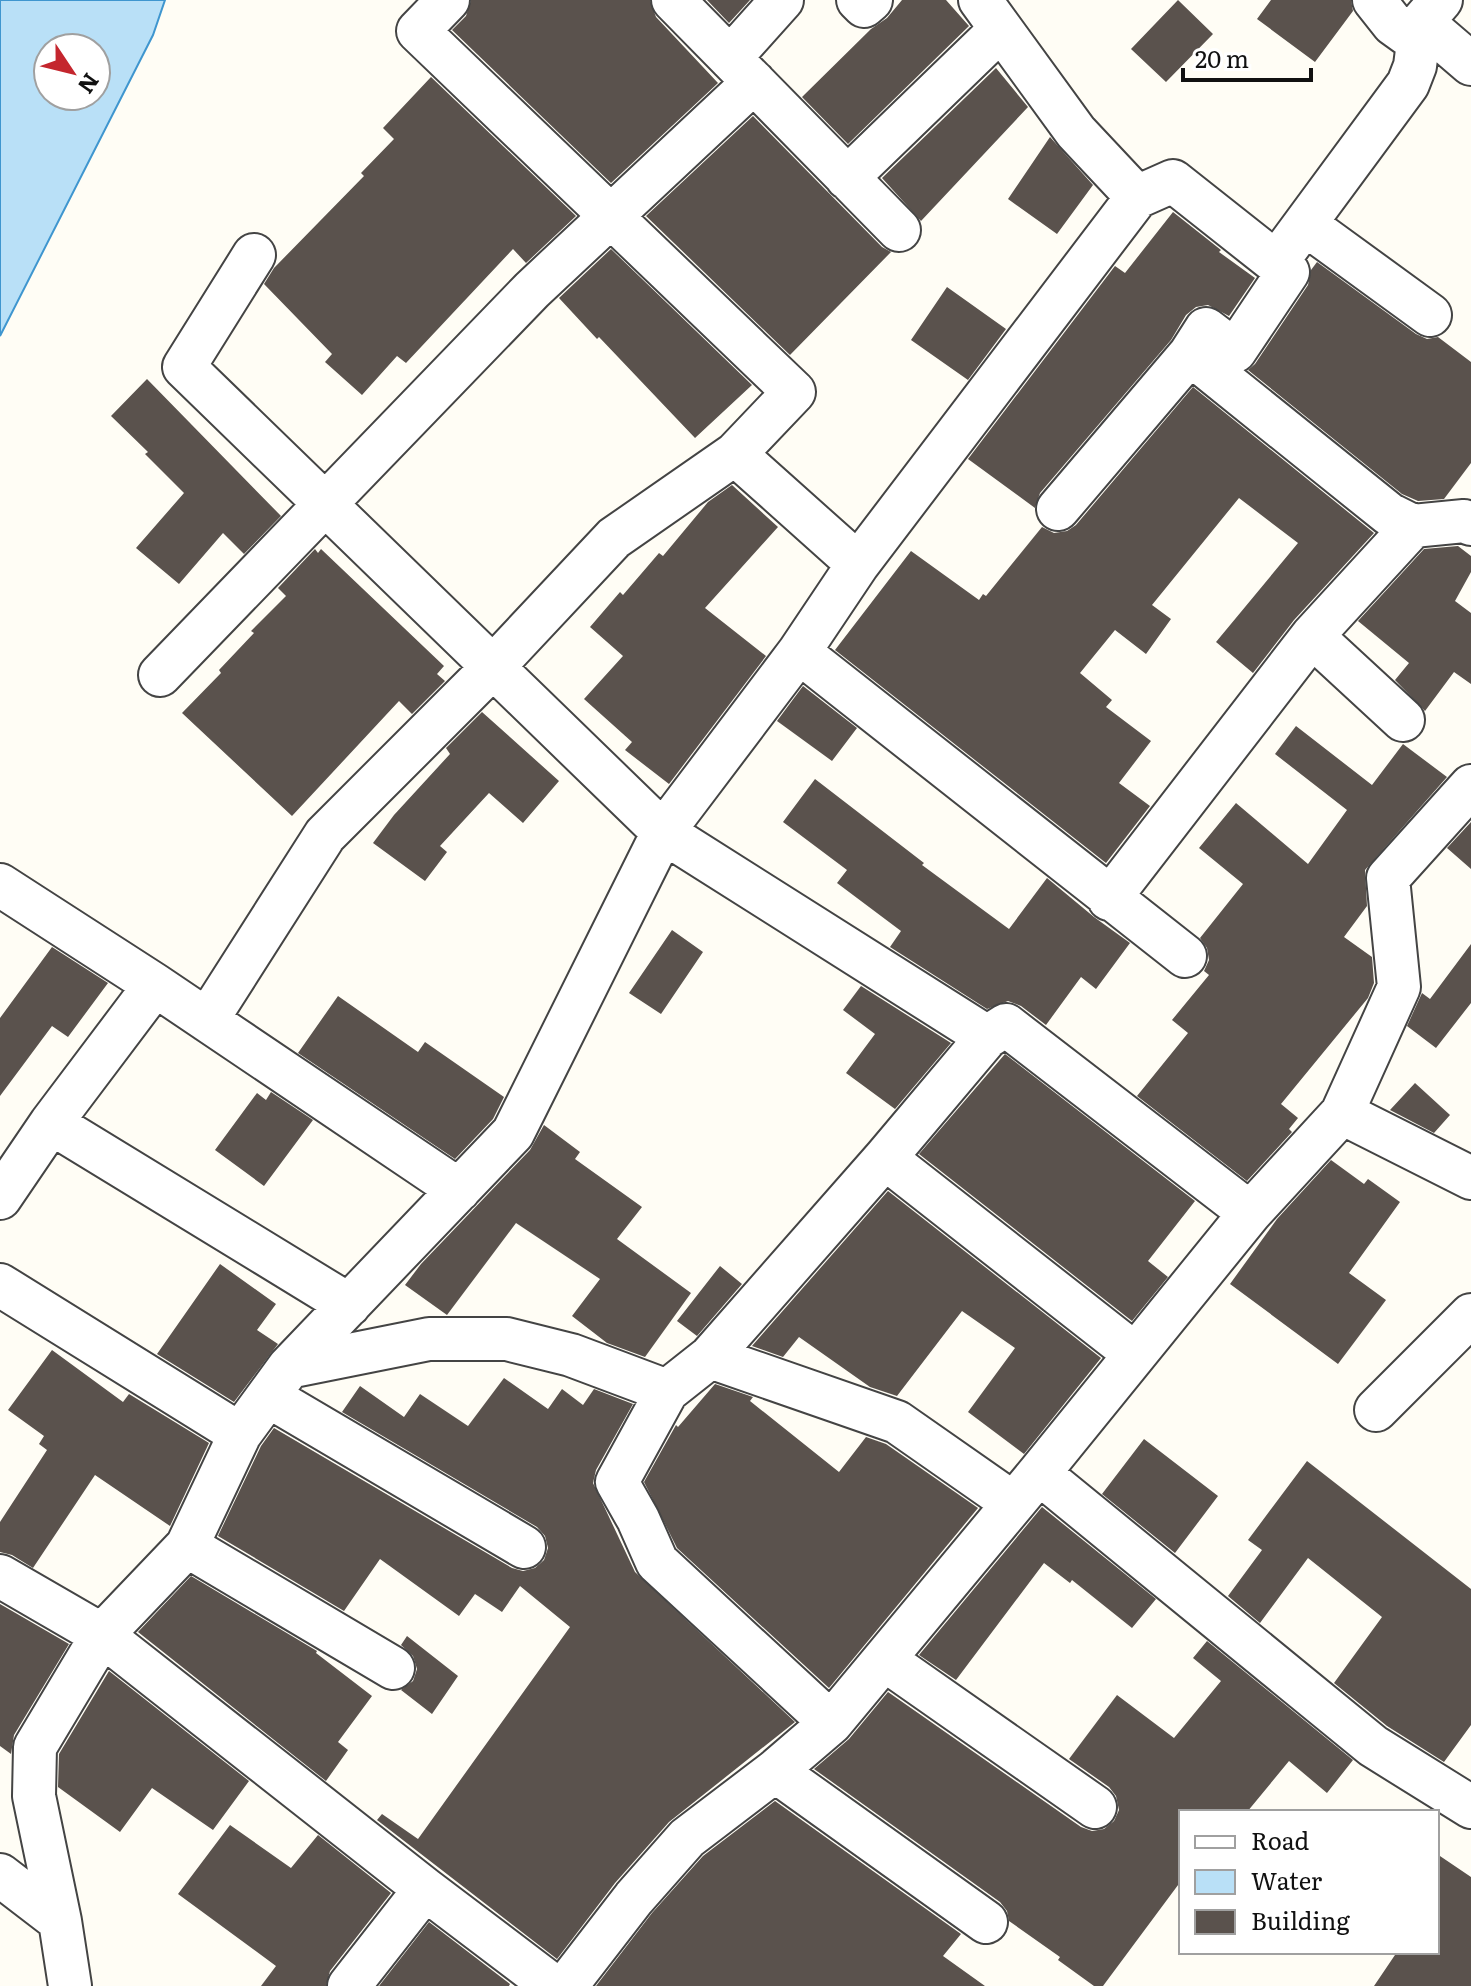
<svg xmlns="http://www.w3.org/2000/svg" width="1471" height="1986" viewBox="0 0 1471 1986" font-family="Literata,serif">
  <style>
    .water { fill: #b9e0f7; stroke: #3f96cf; stroke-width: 2; fill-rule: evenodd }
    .building { fill: #5a524d }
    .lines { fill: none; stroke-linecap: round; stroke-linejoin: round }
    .minor-casing { stroke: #444; stroke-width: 46 }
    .minor { stroke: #fff; stroke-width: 42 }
  </style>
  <rect width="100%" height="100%" fill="#fffdf5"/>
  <path class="water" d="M0,0h165l-12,35 -153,301zM48,48h48v48h-48z"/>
  <path class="building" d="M471,0h179l6,17 62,66 -107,100 -159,-153 14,-14z
    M707,0h43l-21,23z
    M902,0h44l23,26 -121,118 -46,-47 69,-68 16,-11z
    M1178,0l35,34 -47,48 -35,-33z
    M1271,0h80l2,11 -38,51 -58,-43z
    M996,68l32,39 -107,114 -39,-43z
    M431,77l145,139 -50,47 -13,-14 -107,114 -9,-7 -35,39 -37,-33 7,-8 -68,-70 10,-16 90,-92 -3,-3 33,-34 -11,-11z
    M753,116l129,131 9,5 -101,103 -144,-139z
    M1050,137l43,48 -36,49 -49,-35z
    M1173,212l48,38 -2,2 36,26 -26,38 -21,-11 -12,2 -10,8 -15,25 -131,153 -5,15 -67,-49 147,-193 10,7z
    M611,249l141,136 -57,53 -96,-101 -2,2 -38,-41z
    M1317,262l99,72 11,5 11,-2 33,25v101l-27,36 -26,2 -16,-7 -154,-124 7,-6 53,-79 3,-15z
    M947,287l59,42 -38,51 -57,-40z
    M147,379l134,137 -37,38 -21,-21 -44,51 -43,-36 48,-55 -39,-39 3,-2 -37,-36z
    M1193,387l181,146 -80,87 -41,53 -37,-31 82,-99 -59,-45 -87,107 19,14 -25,35 -31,-24 -35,43 32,27 -6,7 45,34 -32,42 31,23 -44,57 -271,-213 76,-99 68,49 4,-6 3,2 56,-69 12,6 13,-2 9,-6z
    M732,485l46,42 -73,81 61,48 -97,128 -44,-34 7,-8 -48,-43 39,-43 -33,-29 30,-35 3,3 36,-42 4,3 45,-54z
    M1458,546l13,10v16l-16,29 16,12v71l-17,-12 -29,39 -30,-31 14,-17 -51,-42 66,-72z
    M315,549l3,4 3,-4 123,117 -7,8 8,7 -33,33 -13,-13 -107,115 -110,-103 39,-40 -2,-3 35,-37 -3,-2 35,-35 -8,-8z
    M803,686l54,42 -25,33 -55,-40z
    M482,712l77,69 -36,42 -34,-30 -49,53 7,6 -22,29 -52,-38 21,-28 56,-61 -4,-6z
    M1296,726l76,59 31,-41 44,33 -82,93 2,36 -23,31 28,20 2,26 -6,15 -87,106 17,14 -9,11 3,3 -45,49 -110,-85 51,-63 -16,-13 37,-45 -5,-4 5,-11 -2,-12 -7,-10 43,-54 -44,-36 37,-45 72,61 39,-54 -72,-56z
    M815,779l109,84 -2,2 87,64 38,-51 47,39 36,26 -34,46 -15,-12 -35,48 -25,-19 -13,-5 -21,8 -97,-62 11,-16 -64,-48 10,-13 -64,-48z
    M1471,822v47l-24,-21z
    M672,930l31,22 -42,62 -32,-21z
    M1471,944v59l-35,45 -29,-22 15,-33 8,6z
    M52,947l56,36 -40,54 -16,-11 -52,70v-78z
    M861,986l90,57 -56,66 -49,-36 29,-39 -32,-24z
    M338,996l80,56 7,-10 79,55 -11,22 -38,40 -157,-106z
    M1005,1054l190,147 -47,60 20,16 -36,44 -213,-167z
    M1415,1083l35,32 -16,18 -44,-23z
    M271,1092l42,28 -49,66 -49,-36 42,-57 9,7z
    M544,1125l36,27 -5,7 67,48 -25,32 74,54 -46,64 -38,-14 -35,-27 28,-37 -84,-56 -69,92 -42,-30 16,-21 109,-114z
    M1331,1160l33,24 4,-5 32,23 -51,71 37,27 -48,64 -108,-80 47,-65z
    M888,1191l213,167 -77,96 -56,-42 47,-64 -53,-37 -65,85 -27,-9 -71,-50 -16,20 -31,-11z
    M220,1264l56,40 -19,26 21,14 -44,58 -77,-48z
    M720,1266l22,18 -45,52 -20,-15z
    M52,1350l71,52 6,-8 80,49 -39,83 -75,-51 -62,93 -21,-13 -12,-3v-30l47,-72 -8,-6 5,-8 -36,-26z
    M504,1378l44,31 14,-20 21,16 11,-16 39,15 -37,66 -3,13 42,89 160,150 -126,100 -54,61 -58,76 -180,-139 5,-6 36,25 152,-212 -50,-41 -18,26 -27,-18 -16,22 -79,-57 -36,52 -126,-75 43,-90 13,-18 238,140 11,3 12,-3 9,-8 4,-12 -3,-12 -8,-9 -195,-115 18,-26 44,31 16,-23 48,32z
    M715,1384l38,13 -3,4 89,71 27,-35 20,7 92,64 -149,180 -152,-140 -33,-66 32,-57 2,2z
    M1144,1439l74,57 -43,57 -73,-59z
    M1307,1461l164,128v136l-27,37 -57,-36 -53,-43 48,-66 -74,-59 -48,65 -32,-27 34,-46 -14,-10z
    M1042,1507l114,92 -24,29 -60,-48 -2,3 -26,-20 -88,117 -37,-25z
    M191,1576l126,75 -1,2 56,43 -34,46 10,8 -22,31 -188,-149z
    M0,1604l69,40 -55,91 -3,19 -11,-8z
    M407,1636l51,40 -26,38 -31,-24 12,-9 4,-12 -4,-13 -12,-11z
    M1207,1641l146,119 -26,33 -38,-32 -42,51h-66v69l-78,105h-9l-36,-26 2,-3 -51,-36 -2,-10 -7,-9 -186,-133 35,-30 39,-47 193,135 11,4 12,-2 10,-8 5,-11 -3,-14 -7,-9 -40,-28 48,-64 57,43 47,-57 -28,-23z
    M109,1671l140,110 -36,49 -61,-42 -32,44 -62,-45 1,-33z
    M775,1801l186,133 -18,22 42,30h-389l56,-73 51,-57z
    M230,1825l61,43 27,-33 73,58 -61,78 -4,15h-65l15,-20 -98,-72z
    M1437,1854l34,23v109h-97l23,-34h40z
    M429,1922l81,62 -1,2h-130z"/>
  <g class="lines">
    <g class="minor-casing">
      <path id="minor" d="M673,0l226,230
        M858,0l6,6 7,-6
        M980,0l96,132 61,65
        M1374,0l19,24 25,18 4,-20 19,-22
        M1422,22l49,42
        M730,58l52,-58
        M847,178l153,-148
        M1305,224l125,91
        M254,255l-70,112 479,465 324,205
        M1276,263l132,-179 7,-18 3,-24
        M1190,354l199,160 24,12 51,-5 7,3
        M735,454l123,110
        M1312,636l91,84
        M799,652l386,304
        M160,675l372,-385 222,-208
        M0,885l155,100
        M1109,899l203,-263 101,-110
        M207,1020l118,-185 167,-167 122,-130 121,-84 59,-62 -376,-361 30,-31
        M1342,1113l129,65
        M51,1123l298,182
        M885,1158l250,196
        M0,1198l51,-75 104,-138 304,205
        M0,1285l240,149
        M710,1357l175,-199 102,-121 19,-12 244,188
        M289,1367l140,-28h78l64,16 96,36 43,-34 187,65 116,81
        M667,1391l-50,91 21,37 19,43 174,161
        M268,1396l256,151
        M1376,1410l95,-95
        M1039,1473l334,273 98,61
        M187,1546l206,122
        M0,1576l102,59 323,254 128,97
        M885,1660l210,147
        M775,1771l211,151
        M0,1875l60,46
        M70,1986l-10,-65 -26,-125 1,-49 67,-112 85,-89 53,-112 49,-67 224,-234 150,-301 136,-180 59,-88 279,-367 36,-16 115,91 -53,79 -29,-22 -16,25 -132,155
        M349,1986l76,-97
        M566,1986l68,-88 53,-60 88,-67 56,-48 208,-250 211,-260 92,-100 57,-126 -11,-109 83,-92"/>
    </g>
    <use href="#minor" class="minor"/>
  </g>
  <rect x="1179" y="1810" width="260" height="144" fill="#ffffff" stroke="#a0a0a0" stroke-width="2"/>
  <rect x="1195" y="1836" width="40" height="12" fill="#ffffff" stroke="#a0a0a0" stroke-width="2"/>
  <text x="1251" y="1850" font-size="24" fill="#111111">Road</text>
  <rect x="1195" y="1870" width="40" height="24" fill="#b9e0f7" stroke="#a0a0a0" stroke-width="2"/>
  <text x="1251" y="1890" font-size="24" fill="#111111">Water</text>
  <rect x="1195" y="1910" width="40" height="24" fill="#5a524d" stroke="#a0a0a0" stroke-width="2"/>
  <text x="1251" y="1930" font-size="24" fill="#111111">Building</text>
  <g transform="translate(72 72) rotate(125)"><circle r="38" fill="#ffffff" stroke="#a0a0a0" stroke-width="2"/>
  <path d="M0-6L14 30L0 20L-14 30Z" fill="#c4262e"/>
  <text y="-12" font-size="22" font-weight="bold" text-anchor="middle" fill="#111111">N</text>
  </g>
  <path d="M1183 68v12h128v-12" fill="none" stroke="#111111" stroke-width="4"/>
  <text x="1195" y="68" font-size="24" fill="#111111" stroke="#ffffff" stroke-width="6" paint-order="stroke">20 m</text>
</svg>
